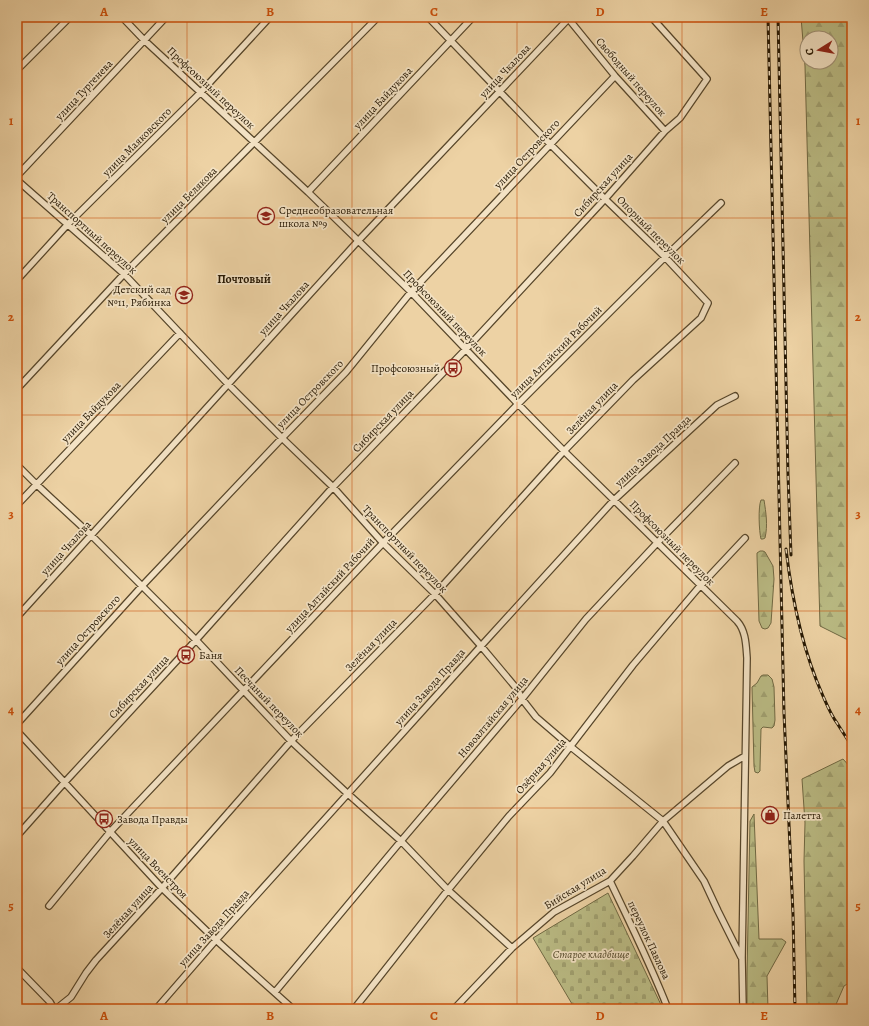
<svg xmlns="http://www.w3.org/2000/svg" width="869" height="1026" viewBox="0 0 869 1026" font-family="Alegreya,serif">
  <style>
    .forest { fill: url(#forest-firs); stroke: #706943; fill-rule: evenodd }
    .cemetery { fill: url(#cemetery-stones); stroke: #706943 }
    .lines { fill: none; stroke-linecap: round; stroke-linejoin: round }
    .minor-casing { stroke: #57462a; stroke-width: 8 }
    .minor { stroke: #f3e2c4; stroke-width: 5.5 }
    .rail-casing { stroke: #251702; stroke-width: 3 }
    .rail { stroke: #f3e2c4; stroke-width: 1.5; stroke-dasharray: 4.5; stroke-linecap: butt }
    .grid { fill: none; stroke: #cb4f0a; stroke-width: 1; stroke-opacity: 0.55 }
    .labels { text-anchor: middle; dominant-baseline: central; stroke-width: 3.5; stroke-linejoin: round; paint-order: stroke }
    .street-label { font-size: 11px; fill: #251702; stroke: #f3e2c4 }
    .poi-label { font-size: 11px; fill: #251702; stroke: #f3e2c4; text-anchor: start }
    .park-label { font-size: 11px; font-style: italic; fill: #524829; stroke: #f3e2c4 }
    .neighbourhood-label { font-size: 12px; font-weight: bold; fill: #251702; stroke: #f3e2c4 }
    .neatline { fill: none; stroke: #cb4f0a; stroke-width: 1.5 }
    .grid-label { font-size: 13px; text-anchor: middle; font-weight: bold; fill: #cb4f0a }
  </style>
  <defs>
    <pattern id="forest-firs" width="22" height="20" patternUnits="userSpaceOnUse"><rect width="22" height="20" fill="#babb84"/><path d="M5 1l3.5 6h-7zM16 11l3.5 6h-7z" fill="#a0a070"/></pattern>
    <pattern id="cemetery-stones" width="16" height="16" patternUnits="userSpaceOnUse"><rect width="16" height="16" fill="#babb84"/><path d="M2 7V4a2 2 0 0 1 4 0v3zM10 15v-3a2 2 0 0 1 4 0v3z" fill="#a0a070"/></pattern>
  </defs>
  <rect width="100%" height="100%" fill="#edd2a4"/>
  <filter id="stains"><feTurbulence type="fractalNoise" baseFrequency=".005" numOctaves="4"/><feColorMatrix values="0 0 0 0 .2 0 0 0 0 .09 0 0 0 0 .02 0 0 0 .5 -.17"/></filter>
  <radialGradient id="worn" r=".72"><stop offset=".6" stop-color="#630" stop-opacity="0"/><stop offset="1" stop-color="#630" stop-opacity=".3"/></radialGradient>
  <path class="forest" d="M801,17h51v625l-32,-16 -15,-560zM807,38h24v24h-24z
    M761,500h3c2,13 4,25 1,38l-2,1h-2c-2,-8 -3,-32 0,-39z
    M760,551h3l2,1 8,14 1,13 -3,44 -3,5 -3,1 -3,-1 -3,-7 -2,-65v-3z
    M763,675h5l4,4 2,8 1,33 -1,6 -2,2 -9,-1 -2,2 -1,39v3l-2,2 -3,-1 -1,-6 -2,-79 5,-4 4,-7z
    M843,759l9,10v212l-8,5 -10,23h-27l-3,-148 1,-38 -3,-44z
    M754,814l5,125h23l4,3 -19,34 1,33h-21v-34l3,-154z"/>
  <path class="cemetery" d="M608,893l55,116h-88l-42,-71z"/>
  <g class="lines">
    <g class="minor-casing">
      <path id="minor" d="M122,17l22,23 164,152 103,100 107,112 46,47 173,170c9,10 9,24 10,37l-5,300 1,51
        M567,17l48,59 50,55
        M17,70l53,-53
        M17,176l149,-159
        M17,180l107,94 104,110 54,54 51,49 50,56 52,51 46,52 36,43 5,10 14,18 35,30 92,74 41,60 14,30 23,46
        M308,192l165,-175
        M17,280l51,-56 133,-132 69,-75
        M17,389l107,-115 254,-257
        M17,465l19,19 55,51 105,105 95,101 57,53 53,47 47,49 64,58
        M17,505l163,-172
        M17,617l341,-376 212,-224
        M17,724l125,-138 140,-148 64,-66 65,-80 204,-216
        M17,731l145,157 54,52 77,69
        M17,836l47,-53 132,-143 137,-153 133,-138 139,-150 60,-68 15,-13 27,-39 -53,-59
        M610,881c20,42 41,84 58,128
        M49,906l61,-74 273,-289 135,-139 147,-147 56,-54
        M17,968l33,34 4,7
        M275,992l126,-151 121,-142 64,-80 71,-76 78,-80
        M56,1009l15,-12 15,-24 10,-13 66,-72 129,-147 144,-147 129,-143 69,-71 68,-62 7,-15 -43,-46 -60,-58 -55,-55 -122,-127
        M156,1009l60,-69 265,-294 133,-146 103,-95 18,-9
        M354,1009l94,-119 61,-74 41,-43 83,-108 67,-79 45,-48
        M454,1009l58,-61 42,-36 56,-31 23,-25 30,-35 65,-55 17,-10"/>
    </g>
    <use href="#minor" class="minor"/>
    <g class="rail-casing">
      <path id="rail" d="M768,17l16,696 9,201 2,95
        M778,17l10,458 3,80
        M786,549c6,51 16,100 37,147 4,9 8,19 14,27 5,8 10,16 15,23"/>
    </g>
    <use href="#rail" class="rail"/>
  </g>
  <path class="grid" d="M187,17v992M352,17v992M517,17v992M682,17v992M17,218h835M17,415h835M17,611h835M17,808h835"/>
  <defs>
    <g id="school-ring" transform="scale(0.9)"><circle r="9.5" fill="#f3e2c4" stroke="#8f2418" stroke-width="1.5"/><path d="M0-5L7-2L0 1L-7-2ZM-4 1L0 2.5L4 1V4Q0 6-4 4Z" fill="#8f2418"/></g>
    <g id="bus-ring" transform="scale(0.9)"><circle r="9.5" fill="#f3e2c4" stroke="#8f2418" stroke-width="1.5"/><path d="M-5-6H5V4H4V6H2V4H-2V6H-4V4H-5ZM-3.5-4V0h7V-4ZM-3.5 1.2v1.5H-2V1.2ZM2 1.2v1.5H3.5V1.2Z" fill="#8f2418"/></g>
    <g id="shop-ring" transform="scale(0.9)"><circle r="9.5" fill="#f3e2c4" stroke="#8f2418" stroke-width="1.5"/><path d="M-5-2.5h2.3a2.7 3.5 0 0 1 5.4 0H5L5.5 6h-11ZM-1.5-2.5h3a1.5 2.3 0 0 0-3 0Z" fill="#8f2418"/></g>
  </defs>
  <g fill-rule="evenodd">
    <use href="#school-ring" x="266" y="216"/>
    <use href="#school-ring" x="184" y="295"/>
    <use href="#bus-ring" x="453" y="368"/>
    <use href="#bus-ring" x="186" y="655"/>
    <use href="#shop-ring" x="770" y="815"/>
    <use href="#bus-ring" x="104" y="819"/>
  </g>
  <g class="labels">
    <g class="street-label">
      <text transform="translate(505 71) rotate(-47)">улица Чкалова</text>
      <text transform="translate(631 77) rotate(49)">Свободный переулок</text>
      <text transform="translate(211 88) rotate(43)">Профсоюзный переулок</text>
      <text transform="translate(84 90) rotate(-47)">улица Тургенева</text>
      <text transform="translate(383 98) rotate(-47)">улица Байдукова</text>
      <text transform="translate(137 142) rotate(-45)">улица Маяковского</text>
      <text transform="translate(527 154) rotate(-47)">улица Островского</text>
      <text transform="translate(603 185) rotate(-48)">Сибирская улица</text>
      <text transform="translate(189 195) rotate(-45)">улица Белякова</text>
      <text transform="translate(651 230) rotate(45)">Опорный переулок</text>
      <text transform="translate(92 233) rotate(42)">Транспортный переулок</text>
      <text transform="translate(284 308) rotate(-48)">улица Чкалова</text>
      <text transform="translate(445 313) rotate(46)">Профсоюзный переулок</text>
      <text transform="translate(556 352) rotate(-45)">улица Алтайский Рабочий</text>
      <text transform="translate(310 394) rotate(-46)">улица Островского</text>
      <text transform="translate(592 408) rotate(-46)">Зелёная улица</text>
      <text transform="translate(91 412) rotate(-46)">улица Байдукова</text>
      <text transform="translate(383 421) rotate(-46)">Сибирская улица</text>
      <text transform="translate(653 451) rotate(-43)">улица Завода Правда</text>
      <text transform="translate(672 543) rotate(45)">Профсоюзный переулок</text>
      <text transform="translate(66 548) rotate(-48)">улица Чкалова</text>
      <text transform="translate(405 549) rotate(46)">Транспортный переулок</text>
      <text transform="translate(330 585) rotate(-47)">улица Алтайский Рабочий</text>
      <text transform="translate(88 630) rotate(-48)">улица Островского</text>
      <text transform="translate(371 645) rotate(-46)">Зелёная улица</text>
      <text transform="translate(139 687) rotate(-47)">Сибирская улица</text>
      <text transform="translate(430 687) rotate(-48)">улица Завода Правда</text>
      <text transform="translate(269 702) rotate(46)">Песчаный переулок</text>
      <text transform="translate(493 717) rotate(-50)">Новоалтайская улица</text>
      <text transform="translate(541 766) rotate(-49)">Озёрная улица</text>
      <text transform="translate(158 868) rotate(46)">улица Военстроя</text>
      <text transform="translate(575 888) rotate(-32)">Бийская улица</text>
      <text transform="translate(128 911) rotate(-48)">Зелёная улица</text>
      <text transform="translate(214 928) rotate(-48)">улица Завода Правда</text>
      <text transform="translate(649 940) rotate(65)">переулок Павлова</text>
    </g>
    <g class="poi-label">
      <text x="279" y="210">Среднеобразовательная<tspan x="279" dy="13">школа №9</tspan></text>
      <text x="171" y="289" text-anchor="end">Детский сад<tspan x="171" dy="13">№11, Рябинка</tspan></text>
      <text x="440" y="368" text-anchor="end">Профсоюзный</text>
      <text x="199" y="655">Баня</text>
      <text x="783" y="815">Палетта</text>
      <text x="117" y="819">Завода Правды</text>
    </g>
    <g class="park-label">
      <text x="591" y="954">Старое кладбище</text>
    </g>
    <g class="neighbourhood-label">
      <text x="244" y="279">Почтовый</text>
    </g>
  </g>
  <rect width="869" height="1026" fill="none" stroke="#edd2a4" stroke-width="44"/>
  <g transform="translate(819 50) rotate(259)"><circle r="19" fill="#f3e2c4" stroke="#a19176"/>
  <path d="M0-3L7 15L0 10L-7 15Z" fill="#8f2418"/>
  <text y="-6" font-size="11" font-weight="bold" text-anchor="middle" fill="#251702">С</text>
  </g>
  <rect x="22" y="22" width="825" height="982" class="neatline"/>
  <g class="grid-label">
    <text x="104" y="16">A</text>
    <text x="270" y="16">B</text>
    <text x="434" y="16">C</text>
    <text x="600" y="16">D</text>
    <text x="764" y="16">E</text>
    <text x="11" y="125">1</text>
    <text x="858" y="125">1</text>
    <text x="11" y="321">2</text>
    <text x="858" y="321">2</text>
    <text x="11" y="518">3</text>
    <text x="858" y="518">3</text>
    <text x="11" y="714">4</text>
    <text x="858" y="714">4</text>
    <text x="11" y="910">5</text>
    <text x="858" y="910">5</text>
    <text x="104" y="1020">A</text>
    <text x="270" y="1020">B</text>
    <text x="434" y="1020">C</text>
    <text x="600" y="1020">D</text>
    <text x="764" y="1020">E</text>
  </g>
  <rect width="100%" height="100%" filter="url(#stains)"/>
  <rect width="100%" height="100%" fill="url(#worn)"/>
</svg>
